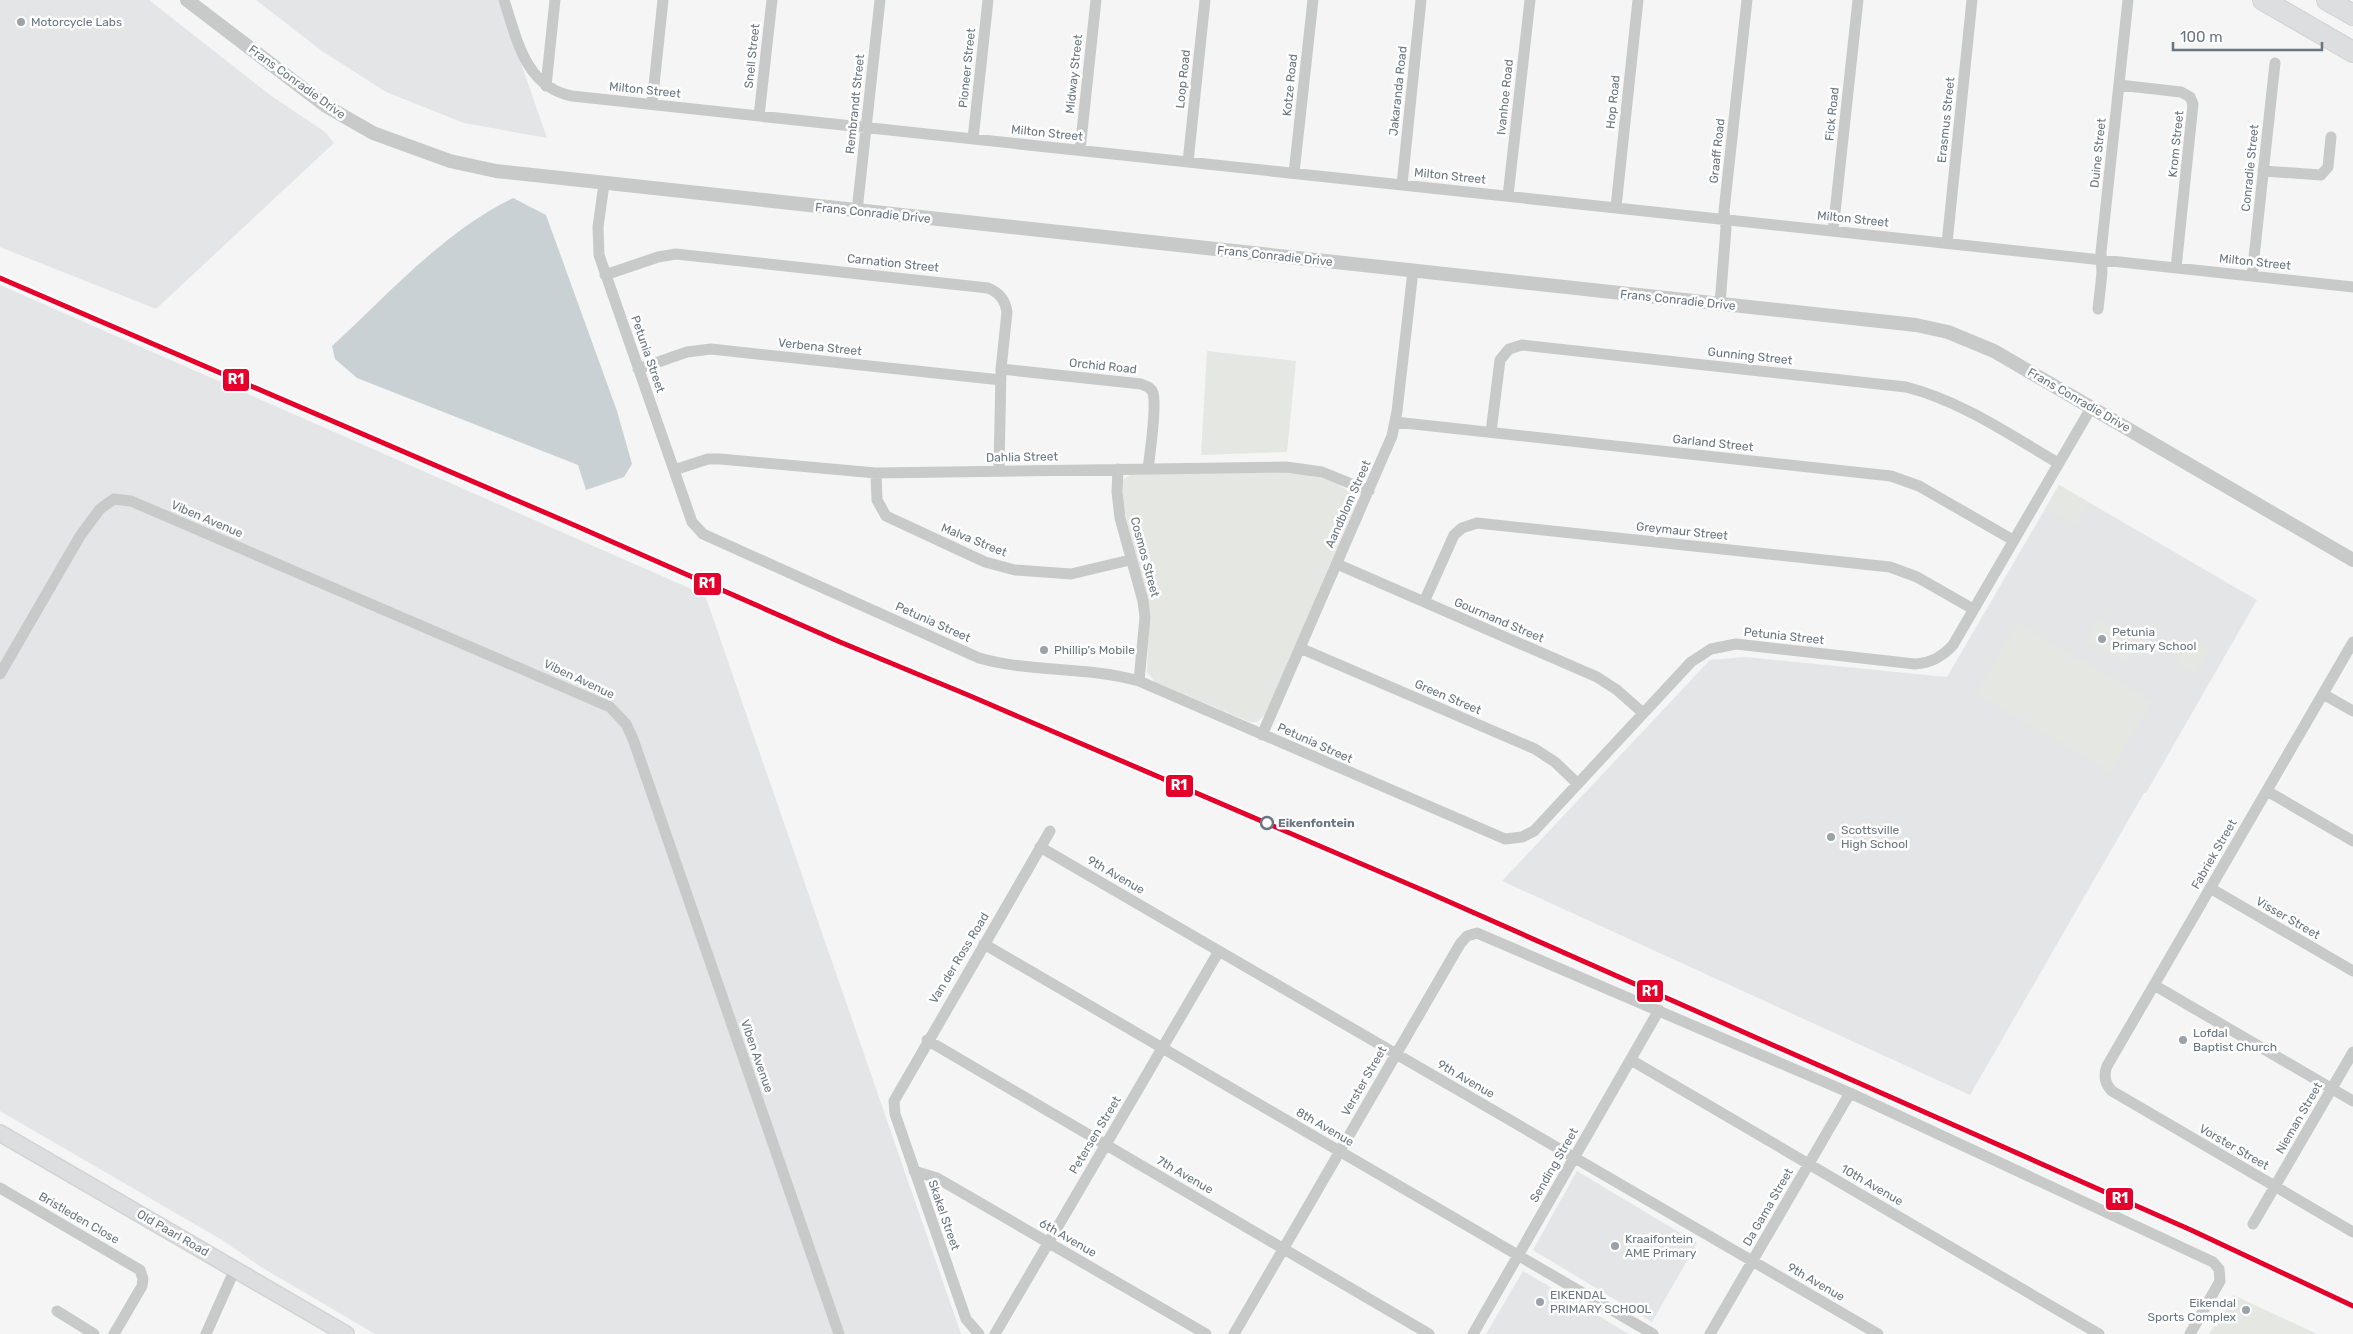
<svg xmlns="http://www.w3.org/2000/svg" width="2353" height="1334" viewBox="0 0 2353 1334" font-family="Rubik,sans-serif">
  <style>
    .built { fill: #e4e5e6 }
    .green { fill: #e4e7e2 }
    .water { fill: #cad1d4 }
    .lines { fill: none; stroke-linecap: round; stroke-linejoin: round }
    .secondary-casing { stroke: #d2d3d3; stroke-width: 18 }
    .motorway-casing { stroke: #d1d2d2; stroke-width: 22 }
    .minor { stroke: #c8caca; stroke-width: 11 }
    .tertiary { stroke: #c8caca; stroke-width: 14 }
    .secondary { stroke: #dddedf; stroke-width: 15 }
    .motorway { stroke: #dddedf; stroke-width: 20 }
    .rail-1-casing { stroke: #fff; stroke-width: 9 }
    .rail-1 { stroke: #e4002b; stroke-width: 5 }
    .poi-dot { fill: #9aa2aa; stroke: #fff; stroke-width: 2 }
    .stop-dot { fill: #fff; stroke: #697681; stroke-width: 2.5 }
    .labels { text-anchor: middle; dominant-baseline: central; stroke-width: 5; stroke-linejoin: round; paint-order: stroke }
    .poi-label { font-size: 12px; fill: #697681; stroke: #fff; text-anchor: start }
    .street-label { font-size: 12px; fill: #697681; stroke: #fff }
    .stop-label { font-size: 12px; font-weight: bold; fill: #697681; stroke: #fff; text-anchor: start }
    .line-badge { stroke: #fff; stroke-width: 2 }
    .badge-label { font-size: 14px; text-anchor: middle; font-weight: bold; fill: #fff }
  </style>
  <rect width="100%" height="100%" fill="#f5f5f5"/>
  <path class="built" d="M0,0h149l121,95 55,37 9,11 -178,166 -156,-62z
    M256,0h243l48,138 -83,-15 -78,-31 -64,-41z
    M0,285l705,310 256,739h-586l-114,-67 -39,-27 -222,-129z
    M2059,485l198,115 -111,193h-2l-174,302 -468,-214 208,-221 35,-3 202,20z
    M1577,1171l120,72 -45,79 -119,-72z
    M1523,1271l106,63h-143z"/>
  <path class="green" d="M1207,351l89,10 -9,91 -86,3z
    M1292,472c18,3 65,11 63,34l-90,209 -8,7h-7l-95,-40 -8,-10 2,-53 -26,-116 -1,-21 3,-4 7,-4z
    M2059,485l30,18 -11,19 -5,1 -25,-14 -1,-3z
    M2098,620l39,23 -12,20 -38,-23z
    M2017,623l135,78 -41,71 -135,-78z
    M2190,638l19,11 -14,25 -19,-11z
    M2233,1295l84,39h-108l5,-8 3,1z"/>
  <path class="water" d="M513,198l33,17 71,196 15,53 -8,13 -38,13 -8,-25 -221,-87 -22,-19 -3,-13c57,-52 111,-114 181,-148z"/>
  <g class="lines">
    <g class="secondary-casing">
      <path id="secondary" d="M0,1133l346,201"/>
    </g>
    <g class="motorway-casing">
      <path id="motorway" d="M2263,0l90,52
        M2327,0l26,15"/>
    </g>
    <path class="minor" d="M504,0c13,39 21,87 68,96l1781,191
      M2119,85l62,7 9,5 3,7 -17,164
      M546,86l9,-86
      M652,104l11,-104
      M759,116l13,-116
      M973,139l15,-139
      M1080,150l16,-150
      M1188,162l17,-162
      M2263,171l58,4 7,-8 3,-30
      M1294,173l19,-173
      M604,184l-6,43 1,28 93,267 11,12 276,124c53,15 108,8 160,23l366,158 17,-2 12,-6 157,-169 20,-13 25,-5 179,20c16,-1 27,-7 38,-19l138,-237
      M1402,185l19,-185
      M1508,196l22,-196
      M1616,207l22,-207
      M857,211l23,-211
      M1833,231l25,-231
      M1947,243l25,-243
      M605,275l53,-18 18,-3 312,34c12,5 17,12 19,24l-6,57 -2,102
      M2252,276l23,-213
      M1720,304l6,-76 -2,-17 23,-211
      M2098,309l4,-36 -1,-21 27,-252
      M638,369l49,-17 24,-3 290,31
      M1001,369l140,15c5,2 10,3 12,9 4,14 -3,59 -5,76
      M1395,422l496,54 28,10 94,54
      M1491,432l9,-72 9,-11 13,-4 384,42c55,14 103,47 152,76
      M1118,469l-1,23 3,26 23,83 2,16 -6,64
      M674,470l34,-11h12l156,14 410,-6 36,5 47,19
      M876,473l1,27 9,16 99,46 30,8 56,4 59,-14
      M1337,564l260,113 20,13 26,23
      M1424,602l30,-67 8,-7 15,-5 413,44 27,10 56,32
      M2353,642l-246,424c-4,10 -2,18 5,25l241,141
      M1300,648l235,101 20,13 23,22
      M0,674l80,-138 20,-27 14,-10 17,2 479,206 16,17 7,15 206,595
      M2323,694l30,17
      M1262,735l130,-299 5,-25 16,-140
      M2267,791l86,50
      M1040,847l838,487
      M2210,888l143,83
      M984,944l669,390
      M2154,985l199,116
      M927,1040l502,294
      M1631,1060l468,274
      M914,1171l23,7 269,156
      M0,1188l140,82 3,9 -1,7 -28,48
      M2253,1224l100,-172
      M57,1311l37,23
      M206,1334l29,-65
      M979,1334l-13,-15 -71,-205 -1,-13 156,-270
      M995,1334l224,-383
      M1234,1334l226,-390 7,-8 10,-3 373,160 363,169 6,7 1,12 -30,53
      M1473,1334l186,-324
      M1710,1334l140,-241"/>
    <path class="tertiary" d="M187,0l139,106 47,27 77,28 46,10 1420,154 32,7 46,19 359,209"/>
    <use href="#secondary" class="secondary"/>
    <use href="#motorway" class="motorway"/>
    <g class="rail-1-casing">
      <path id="rail-1" d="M0,278l574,247 266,117 128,53 459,197 764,338 162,76"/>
    </g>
    <use href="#rail-1" class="rail-1"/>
  </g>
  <g class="poi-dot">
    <circle cx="21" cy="22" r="5"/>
    <circle cx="2102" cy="639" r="5"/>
    <circle cx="1044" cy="650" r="5"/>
    <circle cx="1831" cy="837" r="5"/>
    <circle cx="2183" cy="1040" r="5"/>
    <circle cx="1615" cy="1246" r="5"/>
    <circle cx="1540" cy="1302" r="5"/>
    <circle cx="2246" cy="1310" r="5"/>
  </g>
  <circle class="stop-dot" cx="1267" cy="823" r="6"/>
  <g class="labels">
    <g class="poi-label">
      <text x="31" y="22">Motorcycle Labs</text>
      <text x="2112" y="632">Petunia<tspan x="2112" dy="14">Primary School</tspan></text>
      <text x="1054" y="650">Phillip's Mobile</text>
      <text x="1841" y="830">Scottsville<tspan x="1841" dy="14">High School</tspan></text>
      <text x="2193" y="1033">Lofdal<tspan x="2193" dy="14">Baptist Church</tspan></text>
      <text x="1625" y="1239">Kraaifontein<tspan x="1625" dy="14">AME Primary</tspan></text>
      <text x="1550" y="1295">EIKENDAL<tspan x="1550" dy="14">PRIMARY SCHOOL</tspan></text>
      <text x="2236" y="1303" text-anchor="end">Eikendal<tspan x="2236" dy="14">Sports Complex</tspan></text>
    </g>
    <g class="street-label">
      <text transform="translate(752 56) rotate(-84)">Snell Street</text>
      <text transform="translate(967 68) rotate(-84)">Pioneer Street</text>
      <text transform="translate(1074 74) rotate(-84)">Midway Street</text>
      <text transform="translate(1183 79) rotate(-84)">Loop Road</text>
      <text transform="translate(297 82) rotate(36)">Frans Conradie Drive</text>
      <text transform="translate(1290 85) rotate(-84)">Kotze Road</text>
      <text transform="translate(645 90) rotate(6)">Milton Street</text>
      <text transform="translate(1398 91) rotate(-84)">Jakaranda Road</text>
      <text transform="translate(1505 97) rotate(-84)">Ivanhoe Road</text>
      <text transform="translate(1613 102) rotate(-84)">Hop Road</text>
      <text transform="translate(855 104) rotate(-84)">Rembrandt Street</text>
      <text transform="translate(1832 114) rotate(-84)">Fick Road</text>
      <text transform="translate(1946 120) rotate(-84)">Erasmus Street</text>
      <text transform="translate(1047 133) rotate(6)">Milton Street</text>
      <text transform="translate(2176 144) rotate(-84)">Krom Street</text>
      <text transform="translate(1717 151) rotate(-84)">Graaff Road</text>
      <text transform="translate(2098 153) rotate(-84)">Duine Street</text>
      <text transform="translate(2250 168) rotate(-84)">Conradie Street</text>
      <text transform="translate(1450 176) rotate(6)">Milton Street</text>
      <text transform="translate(873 213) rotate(6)">Frans Conradie Drive</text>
      <text transform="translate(1853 219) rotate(6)">Milton Street</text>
      <text transform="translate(1275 256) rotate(6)">Frans Conradie Drive</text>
      <text transform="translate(2255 262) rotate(6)">Milton Street</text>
      <text transform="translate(893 263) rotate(6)">Carnation Street</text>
      <text transform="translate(1678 300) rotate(6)">Frans Conradie Drive</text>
      <text transform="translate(820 347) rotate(6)">Verbena Street</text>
      <text transform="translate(648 354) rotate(71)">Petunia Street</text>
      <text transform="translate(1750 356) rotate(6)">Gunning Street</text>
      <text transform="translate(1103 366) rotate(6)">Orchid Road</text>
      <text transform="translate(2079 400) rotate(30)">Frans Conradie Drive</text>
      <text transform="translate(1713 443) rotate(6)">Garland Street</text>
      <text transform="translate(1022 457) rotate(-1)">Dahlia Street</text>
      <text transform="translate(1348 504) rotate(-66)">Aandblom Street</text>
      <text transform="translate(207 519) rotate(23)">Viben Avenue</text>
      <text transform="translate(1682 531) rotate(6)">Greymaur Street</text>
      <text transform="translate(974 540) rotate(22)">Malva Street</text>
      <text transform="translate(1145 557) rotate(75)">Cosmos Street</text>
      <text transform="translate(1499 620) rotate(23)">Gourmand Street</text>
      <text transform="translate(933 622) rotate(24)">Petunia Street</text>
      <text transform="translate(1784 636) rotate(6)">Petunia Street</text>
      <text transform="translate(579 679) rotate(25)">Viben Avenue</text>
      <text transform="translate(1448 697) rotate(23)">Green Street</text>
      <text transform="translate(1315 743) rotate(24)">Petunia Street</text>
      <text transform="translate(2214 854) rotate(-60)">Fabriek Street</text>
      <text transform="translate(1116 875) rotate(30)">9th Avenue</text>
      <text transform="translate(2288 918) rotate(30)">Visser Street</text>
      <text transform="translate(959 958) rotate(-59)">Van der Ross Road</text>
      <text transform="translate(757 1056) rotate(71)">Viben Avenue</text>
      <text transform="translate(1466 1079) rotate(30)">9th Avenue</text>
      <text transform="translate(1364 1081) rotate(-60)">Verster Street</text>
      <text transform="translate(2299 1118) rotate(-60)">Nieman Street</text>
      <text transform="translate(1325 1127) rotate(30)">8th Avenue</text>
      <text transform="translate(1095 1135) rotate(-59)">Petersen Street</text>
      <text transform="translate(2234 1147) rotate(30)">Vorster Street</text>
      <text transform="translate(1554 1165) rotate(-60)">Sending Street</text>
      <text transform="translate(1185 1175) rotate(30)">7th Avenue</text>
      <text transform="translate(1872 1185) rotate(30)">10th Avenue</text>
      <text transform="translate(1768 1207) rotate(-60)">Da Gama Street</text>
      <text transform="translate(944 1215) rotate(71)">Skakel Street</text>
      <text transform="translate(79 1218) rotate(30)">Bristleden Close</text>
      <text transform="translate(173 1233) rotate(30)">Old Paarl Road</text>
      <text transform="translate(1068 1238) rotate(30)">6th Avenue</text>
      <text transform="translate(1816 1282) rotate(30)">9th Avenue</text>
    </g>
    <g class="stop-label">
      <text x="1278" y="823">Eikenfontein</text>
    </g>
  </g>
  <g class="line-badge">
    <rect x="222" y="368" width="28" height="24" rx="5" fill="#e4002b"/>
    <rect x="693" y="572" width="29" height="24" rx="5" fill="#e4002b"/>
    <rect x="1165" y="774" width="29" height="24" rx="5" fill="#e4002b"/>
    <rect x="1636" y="979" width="28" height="24" rx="5" fill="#e4002b"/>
    <rect x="2105" y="1187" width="29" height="24" rx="5" fill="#e4002b"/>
  </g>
  <g class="badge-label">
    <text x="236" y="384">R1</text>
    <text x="707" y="588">R1</text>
    <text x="1179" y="790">R1</text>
    <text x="1650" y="996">R1</text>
    <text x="2120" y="1203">R1</text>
  </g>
  <path d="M2173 42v8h149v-8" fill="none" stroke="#697681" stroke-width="2.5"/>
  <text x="2180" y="42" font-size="15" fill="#697681" stroke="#ffffff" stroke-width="4" paint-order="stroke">100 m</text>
</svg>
